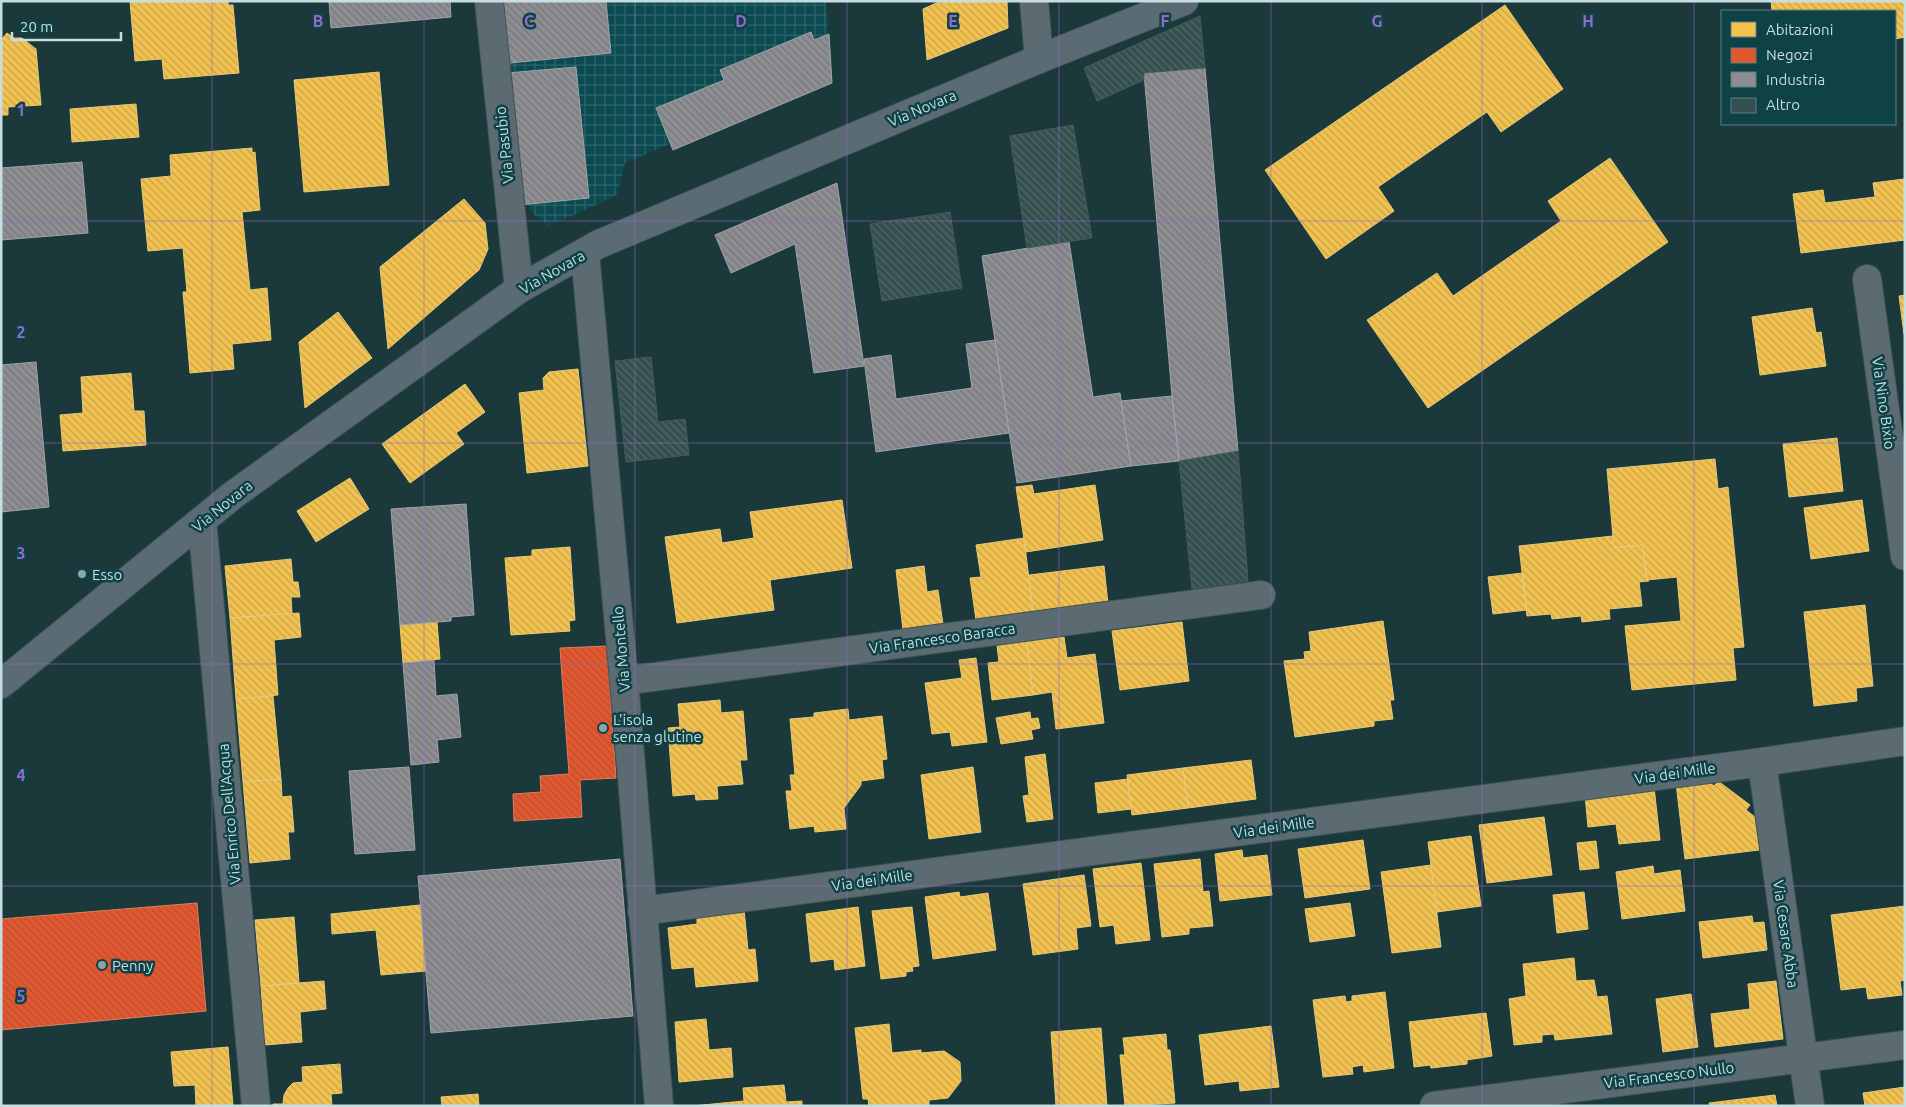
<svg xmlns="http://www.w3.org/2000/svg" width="1906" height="1107" viewBox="0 0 1906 1107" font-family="Ubuntu,sans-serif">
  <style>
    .industrial { fill: url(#industrial-grid) }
    .homes { fill: url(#homes-back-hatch); stroke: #e5ca7a }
    .shops { fill: url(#shops-back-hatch); stroke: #db8064 }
    .industry { fill: url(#industry-back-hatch); stroke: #9ea5aa }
    .building { fill: url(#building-back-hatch); stroke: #455b5a }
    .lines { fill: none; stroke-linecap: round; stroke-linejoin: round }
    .street-casing { stroke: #3c5356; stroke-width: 30 }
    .secondary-casing { stroke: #3c5356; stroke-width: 30 }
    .street { stroke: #5c6b71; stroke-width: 28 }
    .secondary { stroke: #5b6b74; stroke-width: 28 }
    .grid { fill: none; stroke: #956acb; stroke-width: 1; stroke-opacity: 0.55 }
    .poi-dot { fill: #8aa4a7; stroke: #0e4247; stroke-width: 2 }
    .labels { text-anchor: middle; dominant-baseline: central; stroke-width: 5; stroke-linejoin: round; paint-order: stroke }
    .street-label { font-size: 15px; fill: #c6dee1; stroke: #0e4247 }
    .poi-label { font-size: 15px; fill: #c6dee1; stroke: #0e4247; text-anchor: start }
    .grid-label { font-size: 16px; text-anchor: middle; font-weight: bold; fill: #956acb; stroke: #0e4247; stroke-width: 5; stroke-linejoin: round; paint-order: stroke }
  </style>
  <defs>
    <pattern id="industrial-grid" width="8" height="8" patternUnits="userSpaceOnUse" patternTransform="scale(1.25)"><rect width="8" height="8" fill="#0b4a50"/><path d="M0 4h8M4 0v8" fill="none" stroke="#2d6469"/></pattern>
    <pattern id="homes-back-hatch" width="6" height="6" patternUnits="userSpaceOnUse" patternTransform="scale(1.25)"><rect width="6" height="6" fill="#f2c14e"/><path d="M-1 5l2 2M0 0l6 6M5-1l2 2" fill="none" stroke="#c4a24c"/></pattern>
    <pattern id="shops-back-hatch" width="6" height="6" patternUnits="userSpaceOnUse" patternTransform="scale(1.25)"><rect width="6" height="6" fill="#e4572e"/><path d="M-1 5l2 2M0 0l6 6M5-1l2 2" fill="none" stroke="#b15135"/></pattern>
    <pattern id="industry-back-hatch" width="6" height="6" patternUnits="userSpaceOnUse" patternTransform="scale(1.25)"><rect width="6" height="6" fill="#8d8d92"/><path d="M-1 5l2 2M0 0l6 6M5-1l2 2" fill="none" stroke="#74777b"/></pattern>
    <pattern id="building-back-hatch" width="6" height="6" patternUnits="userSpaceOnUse" patternTransform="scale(1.25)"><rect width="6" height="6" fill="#344f4e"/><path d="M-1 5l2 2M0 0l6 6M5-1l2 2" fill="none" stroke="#506867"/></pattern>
  </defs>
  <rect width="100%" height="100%" fill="#1b383a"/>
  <path class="industrial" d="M500,1h326l6,82 -159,67 -3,-6 -45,19 -8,32 -38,18 -31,12 -16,-12 -4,-9z"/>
  <path class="homes" d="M130,1h98v4h5l6,68 -75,6 -2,-20 -27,2z
    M941,1h66l1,27 -81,32 -4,-51z
    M1771,1h134v36l-10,2v-28h-123z
    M1505,5l58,84 -62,43 -14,-20 -109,75 16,24 -68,48 -61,-89z
    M7,33l7,5h8l14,11 5,56 -33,2v8h-7v-75z
    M379,72l10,113 -85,7 -10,-112z
    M136,104l3,33 -67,5 -2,-33z
    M252,148v5l3,-1 5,58 -18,2 8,78 17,-2 4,52 -39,4 2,25 -44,4 -7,-81h4l-4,-44 -35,3 -7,-72 30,-3 -1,-21z
    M1610,158l58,84 -240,166 -61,-88 70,-47 16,23 108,-75 -13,-20z
    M1904,179l1,61 -104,13 -8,-59 30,-4 2,13 50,-6 -2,-14z
    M464,199l21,24 3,26 -9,21 -91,79 -8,-82z
    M1905,295v39h-1l-5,-38z
    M1812,308l4,25 5,-1 5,34 -66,9 -8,-58z
    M338,312l34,46 -67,50 -6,-66z
    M578,369l10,97 -61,7 -8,-80 25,-3 -1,-12 6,-6z
    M131,373l3,38h10l2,34 -83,6 -3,-36 23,-2 -2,-36z
    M465,384l20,28 -29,21 8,11 -54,39 -28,-39z
    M1837,438l6,53 -54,6 -6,-53z
    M1715,459l3,30 10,-2 16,160 -11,1 3,32 -104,10 -7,-64 56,-5 -4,-44 -30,3 -4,-35 -29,3 -7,-79z
    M350,478l19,31 -53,33 -19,-31z
    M1032,485l2,9 61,-9 8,55 -77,12 -10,-65z
    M842,500l10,68 -82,12 4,30 -97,13 -12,-86 55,-8 2,14 32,-5 -4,-26z
    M1862,500l7,51 -58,8 -7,-51z
    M1613,536l1,12 29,-3 4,35 2,1 -10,1 3,24 -33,3 1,10 -28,3 -1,-6 -29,3 -1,-5 -24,2 -8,-70z
    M1024,538l9,74 -57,8 -6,-42 11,-1 -5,-32z
    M570,547l5,73 -6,1 1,10 -59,4 -6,-77 27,-2v-6z
    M291,559l2,23h5l2,15h-9l1,16 -62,5 -5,-52z
    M924,566l3,26 11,-2 5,34 -40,6 -7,-60z
    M1104,566l4,38 -75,8 -4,-37z
    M1523,573l4,37 -34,4 -5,-37z
    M1865,605l8,81 -17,2 1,13 -43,5 -10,-94z
    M299,613l2,24 -27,3 4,55 -42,4 -6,-81z
    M1383,621l11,79h-4l3,19 -19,2v5l-79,11 -11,-76 21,-2 -1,-7 7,-1 -2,-19z
    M437,622l3,37 -37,4 -3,-38z
    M1182,622l7,59 -69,9 -8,-59z
    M1064,637l3,21 28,-4 9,69 -48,6 -4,-37 -19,3 -6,-54z
    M1027,641l6,54 -41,5 -4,-37 11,-1 -2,-16z
    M976,658l11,84 -35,4 -2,-14 -18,2 -7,-51 37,-5 -3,-18z
    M273,696l8,83 -38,3 -7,-83z
    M720,700l1,13 22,-2 4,49h-7l3,24 -26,2 1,13 -22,1 -1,-6 -22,2 -5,-68 12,-1 -2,-23z
    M848,709l1,11 33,-4 5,43 -5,1 2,18 -23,3v4l-17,23 2,21 -31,3 -1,-6 -24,3 -4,-38h6l-2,-16h5l-5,-56 24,-2v-4z
    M1030,712l1,7 7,-1 2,10 -9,2 2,9 -32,5 -5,-26z
    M1045,754l8,65 -26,3 -4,-26 6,-1 -4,-38z
    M1251,760l5,39 -68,9 -5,-40z
    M973,767l8,65 -52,7 -8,-64z
    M1183,768l5,40 -56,7 -5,-40z
    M281,779l1,18 9,-1 3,36h-6l2,27 -40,4 -7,-81z
    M1128,779l3,30 -33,4 -3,-30z
    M1706,780l8,6 4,-5 32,24 -4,5 9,7 4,33 -74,9 -9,-76z
    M1654,787l6,53 -41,4 -3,-20 -28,3 -3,-32z
    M1544,817l8,58 -65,8 -8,-58z
    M1471,836l10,70 -44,6 -9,-70z
    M1363,840l7,49 -65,9 -7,-49z
    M1596,841l3,27 -19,2 -3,-27z
    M1242,850l1,8 24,-3 5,40 -52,6 -5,-47z
    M1200,859l3,33 6,-1 4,35 -24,2v6l-27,3 -8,-73z
    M1141,863l9,77 -34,4 -2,-19 -14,2 -7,-58z
    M1431,865l10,82 -49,6 -11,-81z
    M1653,866l1,8 26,-4 5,41 -63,8 -6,-47z
    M1084,875l7,51 -15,2 2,21 -45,6 -10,-71z
    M959,892l1,5 28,-4 8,57 -63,9 -8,-62z
    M1584,892l4,37 -31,4 -4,-38z
    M1350,903l5,33 -45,6 -5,-33z
    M420,905l6,66 -45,4 -5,-45 -44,4 -1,-20z
    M1905,906v74l-5,1 2,14 -34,4 -2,-12 -25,3 -10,-75z
    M858,907l7,59 -30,4 -1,-11 -23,3 -5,-48z
    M912,907l7,59 -7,1 1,4 -7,1v4l-25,3 -9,-68z
    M744,909l4,41 7,-1 3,32 -62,6 -2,-20 -22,2 -4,-41 29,-4v-11z
    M1752,916l1,7 11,-1 3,28 -64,8 -4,-36z
    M294,917l5,66 -38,3 -6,-66z
    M1574,958l2,23 18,-1 3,17 10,-1 5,38 -57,6 -1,-6 -12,1v7l-28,3 -5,-46 17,-3 -3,-32z
    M324,981l2,28 -26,3 2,30 -37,3 -4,-59z
    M1776,981l7,58 -68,8 -4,-33 39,-5 -2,-25z
    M1385,992l9,76 -30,4 -1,-7 -11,2 1,7 -30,3 -10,-77 32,-4 1,6 6,-1v-5z
    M1691,994l7,53 -35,5 -7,-53z
    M1486,1013l6,43 -25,4v4l-36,4 -1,-3 -16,2 -5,-45z
    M706,1019l3,31 22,-2 2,29 -54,5 -4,-60z
    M889,1024l3,29 29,-3v3l23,-2 16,11 1,19 -13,17 -19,2v6h-60l-1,-7h-5l-8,-71z
    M1271,1026l8,61 -39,4 -1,-10 -34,4 -6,-50z
    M1101,1028l6,78h-51l-5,-74z
    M1166,1034l1,16h3l5,53 -50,3 -5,-51h5l-2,-17z
    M228,1047l5,59h-37l-1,-21 -21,1 -3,-34z
    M340,1064l2,29 -11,1 1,12h-59v-2h10l1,-9 4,-7 5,-5 10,-1 -1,-15z
    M784,1085l2,17 16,-1v5h-110l52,-5 -1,-13z
    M1905,1087v19h-40l-2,-13z
    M478,1094l1,12h-37l-1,-9z
    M1775,1095l2,11h-67l-1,-3z"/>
  <path class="shops" d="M607,646l9,132 -36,2 2,37 -68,4 -1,-27 28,-2 -1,-16 29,-2 -9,-126z
    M197,903l9,108 -205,19v-111z"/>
  <path class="industry" d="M329,1h121l1,16 -120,11z
    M504,1h102l5,52 -101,10z
    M811,32l3,8 15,-6 3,49 -159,67 -17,-42 68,-28 -4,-10z
    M576,67l13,131 -69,7 -13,-132z
    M1205,68l33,383 -59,10 -7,-65 -28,-323z
    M82,162l6,71 -87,7v-72z
    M837,183l27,183 -50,7 -19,-129 -64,29 -16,-38z
    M1069,241l24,156 27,-4 11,73 -114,17 -35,-227z
    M995,340l14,93 -133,19 -12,-93 27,-4 5,44 76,-11 -6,-44z
    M36,362l13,145 -48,5v-147z
    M1172,396l7,65 -48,5 -10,-65z
    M466,504l8,111 -23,2v4l-51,4 -9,-116z
    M434,660l2,36 21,-2 4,43 -24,3 2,22 -28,3 -8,-102z
    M409,767l6,83 -60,4 -6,-83z
    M620,859l13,157 -202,17 -13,-157z"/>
  <path class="building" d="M1200,16l5,52 -61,5v7l-47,21 -13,-33z
    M1073,125l19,113 -65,10 -17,-112z
    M950,212l12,76 -80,13 -12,-77z
    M651,357l7,65 27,-3 4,36 -63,7 -11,-101z
    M1238,451l10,130 -56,8 -13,-128z"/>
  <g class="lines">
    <g class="street-casing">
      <path id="street" d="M489,1l30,288
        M1034,1l5,58
        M585,253l39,428 35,425
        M1867,279l38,277
        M202,521l54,585
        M624,681l637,-86
        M1762,762l48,344
        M642,911l1120,-149 143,-21
        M1434,1106l471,-61"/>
    </g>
    <g class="secondary-casing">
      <path id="secondary" d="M1,684l232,-189 286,-206 80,-45 36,-15 404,-170 145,-58"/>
    </g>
    <use href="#street" class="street"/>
    <use href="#secondary" class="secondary"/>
  </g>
  <path class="grid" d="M212,1v1105M424,1v1105M635,1v1105M847,1v1105M1059,1v1105M1271,1v1105M1482,1v1105M1694,1v1105M1,221h1904M1,443h1904M1,664h1904M1,886h1904"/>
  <g class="poi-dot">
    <circle cx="82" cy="574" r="5"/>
    <circle cx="603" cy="728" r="5"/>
    <circle cx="102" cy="965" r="5"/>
  </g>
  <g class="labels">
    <g class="street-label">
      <text transform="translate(922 108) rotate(-23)">Via Novara</text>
      <text transform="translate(504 145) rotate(-96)">Via Pasubio</text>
      <text transform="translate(552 272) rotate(-30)">Via Novara</text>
      <text transform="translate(1884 403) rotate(82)">Via Nino Bixio</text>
      <text transform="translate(222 506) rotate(-39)">Via Novara</text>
      <text transform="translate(942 638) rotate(-8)">Via Francesco Baracca</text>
      <text transform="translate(621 649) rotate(-95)">Via Montello</text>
      <text transform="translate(1675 773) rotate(-8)">Via dei Mille</text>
      <text transform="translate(229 814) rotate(-95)">Via Enrico Dell'Acqua</text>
      <text transform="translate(1274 827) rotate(-8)">Via dei Mille</text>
      <text transform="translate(872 880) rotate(-8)">Via dei Mille</text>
      <text transform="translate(1786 934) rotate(82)">Via Cesare Abba</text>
      <text transform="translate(1669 1075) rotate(-7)">Via Francesco Nullo</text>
    </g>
    <g class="poi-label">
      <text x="92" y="574">Esso</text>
      <text x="613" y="719">L'isola<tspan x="613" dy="17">senza glutine</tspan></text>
      <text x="112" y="965">Penny</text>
    </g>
  </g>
  <g class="grid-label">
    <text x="318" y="27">B</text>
    <text x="529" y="27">C</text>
    <text x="741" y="27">D</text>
    <text x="953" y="27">E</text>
    <text x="1165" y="27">F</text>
    <text x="1377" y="27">G</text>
    <text x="1588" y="27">H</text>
    <text x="21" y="116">1</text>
    <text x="21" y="338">2</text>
    <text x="21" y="559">3</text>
    <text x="21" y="781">4</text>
    <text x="21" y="1002">5</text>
  </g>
  <rect width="1906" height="1107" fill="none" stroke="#c6dee1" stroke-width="5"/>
  <rect x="1721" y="10" width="175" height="115" fill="#0e4247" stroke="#588085"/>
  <rect x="1731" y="22" width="25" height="15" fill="#f2c14e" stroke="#588085"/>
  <text x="1766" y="35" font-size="15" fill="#c6dee1">Abitazioni</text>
  <rect x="1731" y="48" width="25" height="15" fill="#e4572e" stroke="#588085"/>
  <text x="1766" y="60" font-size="15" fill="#c6dee1">Negozi</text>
  <rect x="1731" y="72" width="25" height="15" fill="#8d8d92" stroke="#588085"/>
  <text x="1766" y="85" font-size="15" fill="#c6dee1">Industria</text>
  <rect x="1731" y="98" width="25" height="15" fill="#344f4e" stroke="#588085"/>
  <text x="1766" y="110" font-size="15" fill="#c6dee1">Altro</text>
  <path d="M12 32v8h109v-8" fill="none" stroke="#c6dee1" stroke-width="2.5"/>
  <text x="20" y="32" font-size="15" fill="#c6dee1" stroke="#0e4247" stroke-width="4" paint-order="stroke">20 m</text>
</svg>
